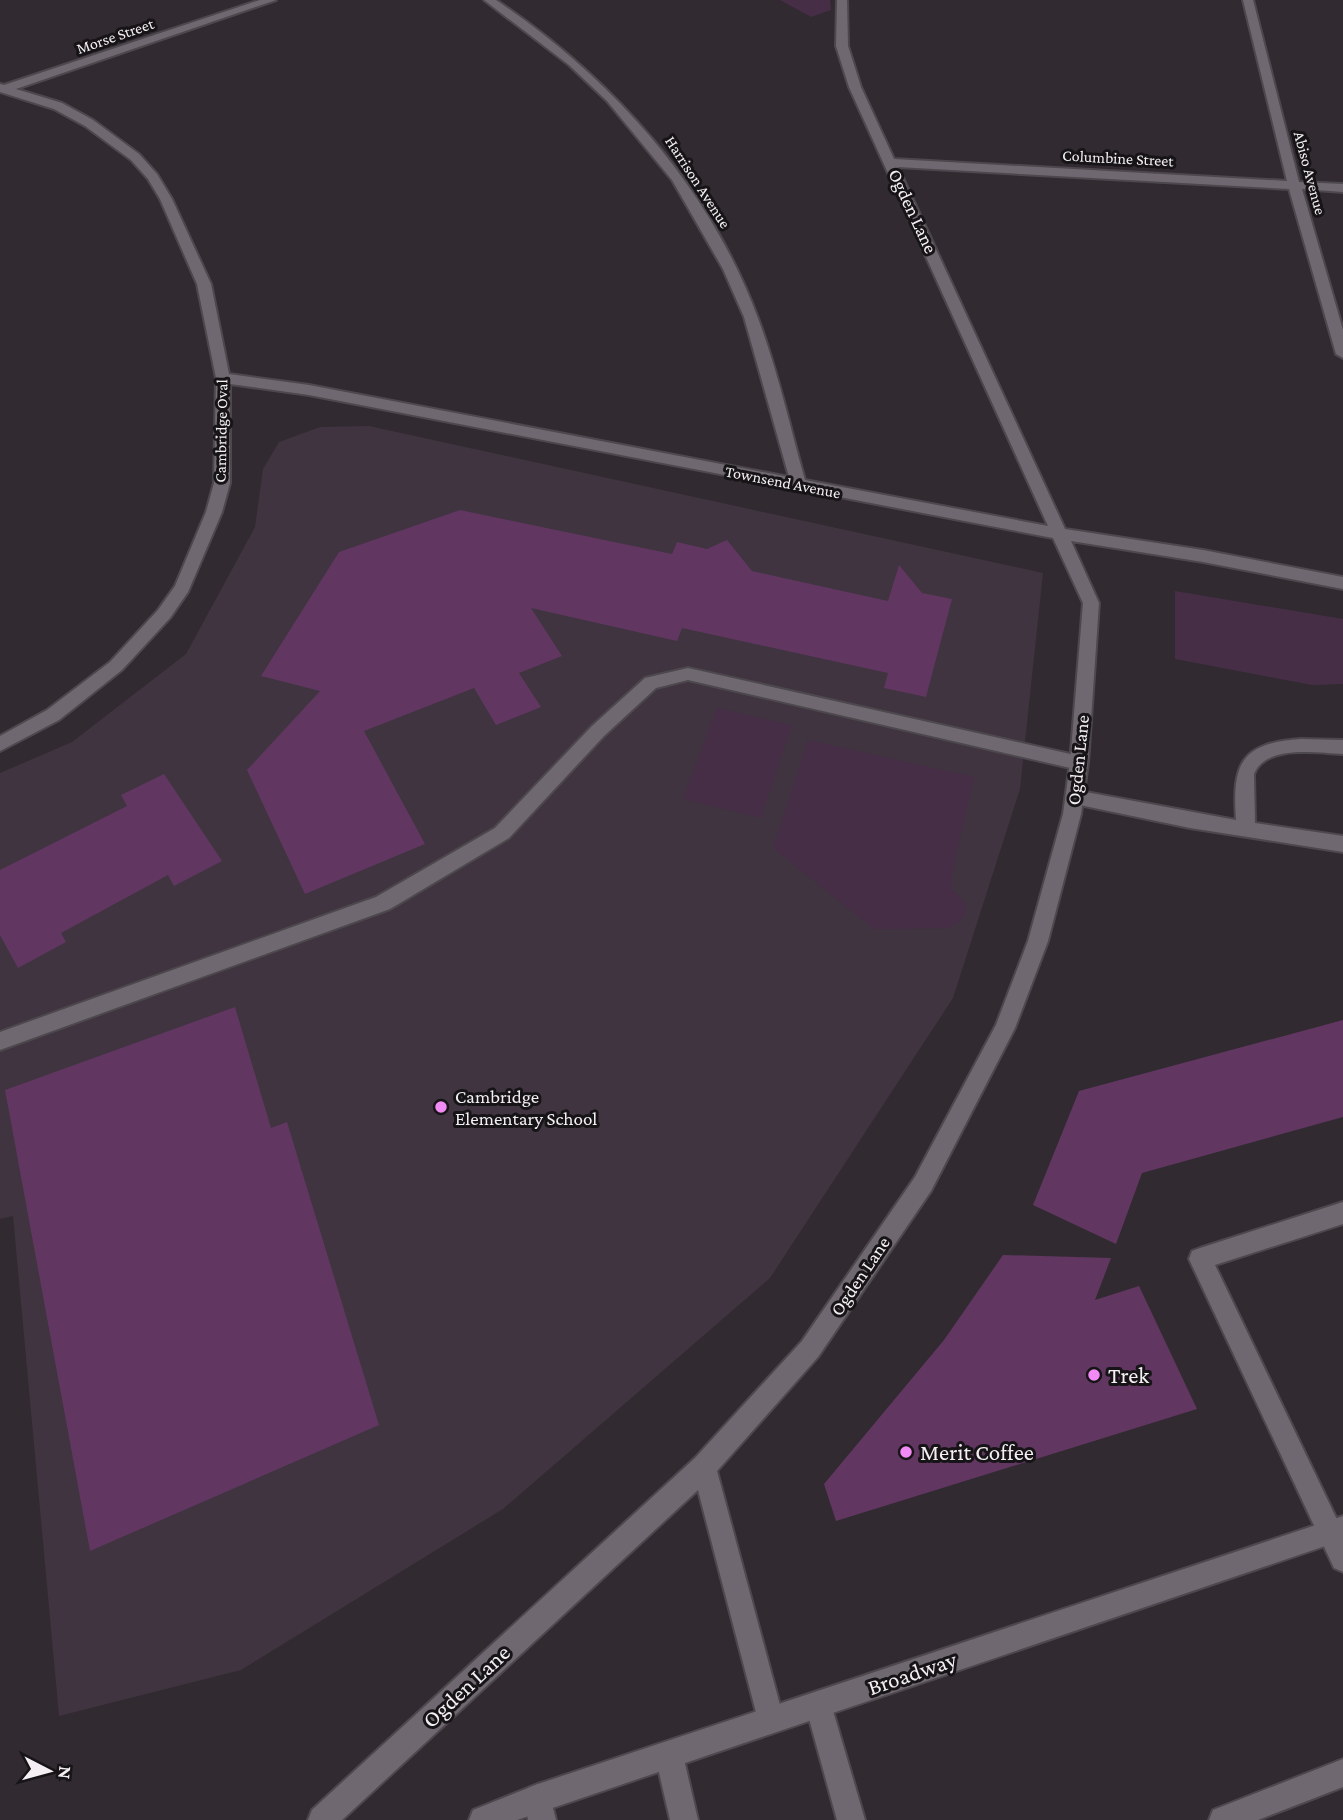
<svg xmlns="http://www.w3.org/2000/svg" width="1343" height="1820" viewBox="0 0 1343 1820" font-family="'Crimson Pro',serif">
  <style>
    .built { fill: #3f343f }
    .green { fill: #472e47 }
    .building { fill: #613762 }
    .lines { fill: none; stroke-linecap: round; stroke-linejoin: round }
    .service-casing { stroke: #4d484d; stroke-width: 4 }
    .minor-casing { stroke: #4d484d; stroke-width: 4 }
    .secondary-casing { stroke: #4d484d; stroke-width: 4 }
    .service { fill: #706870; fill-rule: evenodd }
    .minor { fill: #706870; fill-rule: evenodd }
    .secondary { fill: #706870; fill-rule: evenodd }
    .poi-dot { fill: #f18af4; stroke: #171417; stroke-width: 2.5 }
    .labels { text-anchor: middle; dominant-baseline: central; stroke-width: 6; stroke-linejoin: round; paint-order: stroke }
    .far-street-label { font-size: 16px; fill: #f3eff3; stroke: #171417 }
    .street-label { font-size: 19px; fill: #f3eff3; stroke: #171417 }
    .poi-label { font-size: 19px; fill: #f3eff3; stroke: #171417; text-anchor: start }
    .near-poi-label { font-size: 23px; fill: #f3eff3; stroke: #171417; text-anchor: start }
    .near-street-label { font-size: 23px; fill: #f3eff3; stroke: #171417 }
  </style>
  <rect width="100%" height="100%" fill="#312a31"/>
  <path class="built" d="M369,426l674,147 -23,216 -67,209 -183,280 -267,231 -262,161 -182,46 -46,-500 -13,3v-446l72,-31 114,-88 69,-127 8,-58 16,-27 41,-15z"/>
  <path class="green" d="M780,0h50l1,10 -20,7z
    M1175,591l168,28v65l-31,1 -137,-26z
    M717,708l75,17 -31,93 -78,-19z
    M808,740l166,37 -22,96 -1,16 10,9 5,11 -5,12 -13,7 -74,1 -101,-81z"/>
  <path class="building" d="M460,510l212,44 5,-12 30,7 20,-9 25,31 136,30 11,-36 23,28 30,6 -26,98 -42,-9 4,-15 -206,-45 -5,13 -146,-33 31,48 -43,17 22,34 -45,18 -22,-37 -110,43 61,113 -120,50 -58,-124 73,-79 -59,-15 78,-124z
    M164,774l58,87 -48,25 -6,-11 -107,58 5,9 -48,26 -18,-33v-65l127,-64 -6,-11z
    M235,1007l36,121 16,-6 92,303 -289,126 -85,-461z
    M1343,1020v97l-201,56 -26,71 -83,-39 46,-114z
    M1003,1255l108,3 -16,42 44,-14 58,123 -361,112 -12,-37 120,-144z"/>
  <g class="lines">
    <g class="service-casing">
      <path id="service" d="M688,668l391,88 6,2 3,5 -3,5 -6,2 -391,-90 -32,8 -52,48 -95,102 -119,71 -390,141v-18l376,-135 119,-69 97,-102 53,-48z
        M1301,739l42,1v14c-26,-1 -77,-10 -89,20l1,49 88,13v16l-153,-24 -115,-24 -6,-2 -3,-5 3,-5 6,-2 161,30c-4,-57 5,-77 65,-81z
        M1343,1202v22l-128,41 128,267v40l-9,-4 -145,-309 3,-8 8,-3z
        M818,1691l9,4 4,9 34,116h-28l-32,-116 4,-9z
        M669,1741l10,4 4,10 15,65h-28l-15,-65 4,-10z
        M1343,1759v28l-85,33h-49l4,-10z
        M538,1784l10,4 8,32h-28l-4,-22 4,-10z"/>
    </g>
    <g class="minor-casing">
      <path id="minor" d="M260,0h16l-260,89 46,14 31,17 46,34 18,20 15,25 39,85 18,90 80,11 480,92 -45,-160 -21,-48 -51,-89 -65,-79 -38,-36 -85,-65h12c117,79 214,187 263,321 19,51 31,106 46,159l243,46 -199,-439 -13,-41 1,-46h10l1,46 13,41 33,72 393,22 -44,-181h10l46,182 44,2v8l-41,-3 41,141v28l-7,-4 -47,-165 -391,-22 167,362 138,21 140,27v12l-140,-27 -132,-21 28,62 -11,160 -7,51 -33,127 -33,87 -84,163 -113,166 -101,114 67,249 -4,9 -9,4 -9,-4 -4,-9 -60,-230 -356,330h-34l4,-10 383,-352 107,-117 113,-164 81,-152 32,-84 35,-127 7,-51 13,-160 -30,-65 -744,-143 -79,-11v99l-8,29 -34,80 -18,26 -48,52 -63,50 -59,31v-15l47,-26 63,-48 48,-52 17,-24 31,-74 8,-29 2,-105 -19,-94 -37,-85 -12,-20 -17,-19 -46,-34 -31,-17 -54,-17v-8l4,1z"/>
    </g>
    <g class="secondary-casing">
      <path id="secondary" d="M1343,1516v24l-826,280h-48l4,-10 65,-26z"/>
    </g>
    <use href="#service" class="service"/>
    <use href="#minor" class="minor"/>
    <use href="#secondary" class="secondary"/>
  </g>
  <g class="poi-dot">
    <circle cx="441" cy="1107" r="7"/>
    <circle cx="1094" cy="1375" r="7"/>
    <circle cx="906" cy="1452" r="7"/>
  </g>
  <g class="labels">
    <g class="far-street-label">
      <text transform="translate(115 36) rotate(-19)">Morse Street</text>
      <text transform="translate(1118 158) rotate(3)">Columbine Street</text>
      <text transform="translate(1310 173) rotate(75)">Abiso Avenue</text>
      <text transform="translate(698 182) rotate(57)">Harrison Avenue</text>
      <text transform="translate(221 431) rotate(-89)">Cambridge Oval</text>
      <text transform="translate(783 482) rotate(11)">Townsend Avenue</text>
    </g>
    <g class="street-label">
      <text transform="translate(913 211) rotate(65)">Ogden Lane</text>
      <text transform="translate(1078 760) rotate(-84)">Ogden Lane</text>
      <text transform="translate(860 1276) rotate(-56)">Ogden Lane</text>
    </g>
    <g class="poi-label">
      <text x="455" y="1096">Cambridge<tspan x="455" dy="22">Elementary School</tspan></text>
    </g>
    <g class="near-poi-label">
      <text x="1108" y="1375">Trek</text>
      <text x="920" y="1452">Merit Coffee</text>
    </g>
    <g class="near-street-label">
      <text transform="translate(912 1673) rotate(-19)">Broadway</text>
      <text transform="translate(466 1686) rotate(-43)">Ogden Lane</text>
    </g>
  </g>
  <g transform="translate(49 1771) rotate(96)" stroke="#171417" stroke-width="5" paint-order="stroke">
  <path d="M0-5L12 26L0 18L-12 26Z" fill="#f3eff3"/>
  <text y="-10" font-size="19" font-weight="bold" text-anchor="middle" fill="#f3eff3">N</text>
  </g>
</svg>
